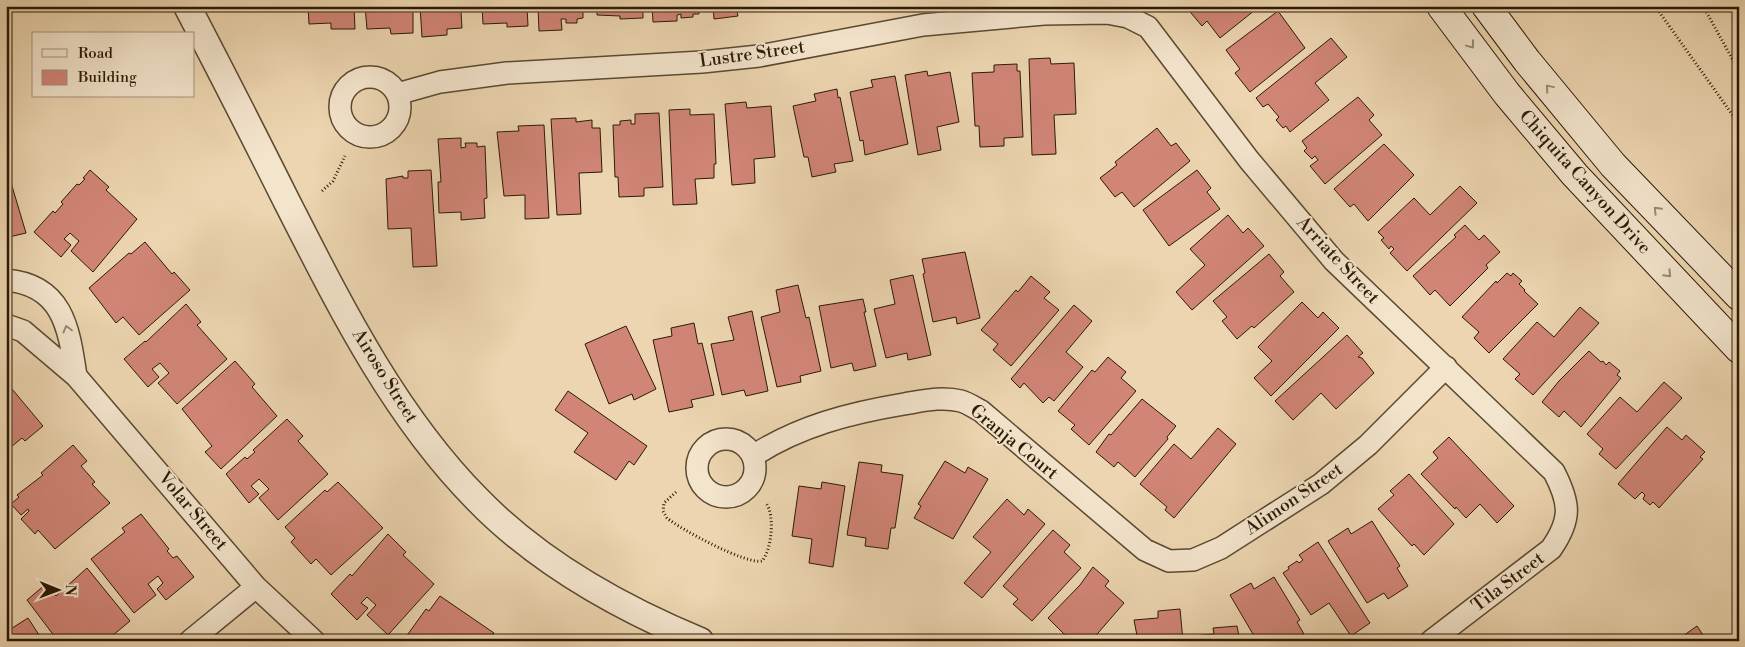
<svg xmlns="http://www.w3.org/2000/svg" width="1745" height="647" viewBox="0 0 1745 647" font-family="'Libre Bodoni',serif">
  <style>
    .building { fill: #d18577; stroke: #2a1a06 }
    .lines { fill: none; stroke-linecap: round; stroke-linejoin: round }
    .minor-casing { stroke: #5a4930; stroke-width: 24 }
    .tertiary-casing { stroke: #5a4930; stroke-width: 29 }
    .secondary-casing { stroke: #2a1a06; stroke-width: 30 }
    .path { stroke: #2a1a06; stroke-width: 3; stroke-dasharray: 1 2.5; stroke-linecap: butt }
    .minor { stroke: #f3e4cc; stroke-width: 21 }
    .tertiary { stroke: #f3e4cc; stroke-width: 26 }
    .secondary { stroke: #f3e4cc; stroke-width: 28 }
    .oneway { stroke: #998973 }
    .labels { text-anchor: middle; dominant-baseline: central; stroke-width: 4; stroke-linejoin: round; paint-order: stroke }
    .street-label { font-size: 18px; fill: #2a1a06; stroke: #f3e4cc }
  </style>
  <rect width="100%" height="100%" fill="#ecd5b0"/>
  <filter id="stains"><feTurbulence type="fractalNoise" baseFrequency=".004" numOctaves="4"/><feColorMatrix values="0 0 0 0 .2 0 0 0 0 .09 0 0 0 0 .02 0 0 0 .5 -.17"/></filter>
  <radialGradient id="worn" r=".72"><stop offset=".6" stop-color="#630" stop-opacity="0"/><stop offset="1" stop-color="#630" stop-opacity=".3"/></radialGradient>
  <path class="building" d="M308,6h46l1,23h-24v-6l-22,1z
    M365,6h48v27l-22,1 -1,-6 -23,1z
    M420,6h48v5h-7l1,17 -15,1v6l-25,2z
    M482,6h45l1,20 -21,1v-4l-24,1z
    M538,6h45v12l-6,1v4h-11v-4h-5l1,11 -23,1z
    M597,6h46v12l-23,1v-3l-23,-1z
    M652,6h47v8h-6v3l-12,1v-4l-4,1v6l-24,1z
    M713,6h25h-2l2,10 -24,3z
    M741,6h11v3l-10,1z
    M1260,6l-40,32 -13,-17 -5,5 -16,-19z
    M1278,11l27,37 -55,44 -15,-19 5,-4 -14,-19z
    M1331,38l16,19 -32,26 14,17 -39,32 -4,-6 -3,2 -7,-8 3,-3 -11,-13 -5,3 -7,-9z
    M1050,58l1,6 23,-1 2,51 -22,1 2,39 -24,1 -3,-96z
    M1017,64v7h3l3,66 -19,1v8l-24,1 -1,-21h-4l-3,-53 22,-1v-7z
    M927,71l1,5 22,-4 9,50 -22,5 4,23 -23,5 -13,-80z
    M895,76l13,68 -43,11 -2,-15 -3,1 -10,-49 23,-5 -2,-7z
    M837,89l1,9 2,-1 13,64 -19,3 2,8 -24,5 -4,-20h-4l-11,-51 23,-5 -2,-7z
    M1358,97l16,18 -5,5 13,15 -57,49 -15,-18 8,-6 -3,-4 -3,3 -8,-8 3,-3 -5,-7z
    M746,102l1,6 24,-2 4,51 -21,2 1,24 -23,2 -7,-81z
    M690,109v6l24,-1 2,50h-2v14l-19,1 2,25 -24,1 -4,-95z
    M659,113l4,74 -19,1v8l-25,1 -1,-20h-3l-2,-52h7v-4l11,-1v4h4v-10z
    M576,118v4l16,-2v8h8l2,44 -23,1 2,41 -24,1 -6,-96z
    M544,125l5,93 -24,1v-24l-21,1 -7,-64 22,-1 -1,-5z
    M1157,128l14,18 5,-3 14,18 -56,46 -12,-15 -7,5 -15,-19 17,-13 -2,-3z
    M461,138v10l5,-1 -1,-4h12v4l8,-1 2,52 -3,1 1,19 -24,2v-8l-22,1 -1,-31h3l-3,-43z
    M1384,144l30,31 -46,46 -14,-17 -4,3 -16,-18z
    M6,166l20,67 -17,4 1,4 -4,1z
    M90,170l19,17 -3,3 31,29 -44,53 -22,-21 8,-10 -9,-8 -6,6 7,6 -10,12 -27,-25 19,-21 2,2 8,-9 -2,-2 16,-18 2,1 6,-6 -2,-1z
    M431,170l6,96 -24,1 -2,-39 -23,1 -2,-50 17,-3v2h5v-7z
    M1197,170l14,18 -4,4 13,17 -51,37 -26,-36z
    M1460,186l17,17 -70,68 -17,-18 4,-4 -3,-3 -2,3 -8,-9 3,-2 -6,-6 36,-34 16,17z
    M1228,215l15,18 5,-5 16,18 -72,64 -16,-18 29,-27 -15,-16z
    M1465,225l14,15 5,-5 16,17 -14,13 2,3 -38,38 -15,-16 -5,5 -17,-19 43,-39 -2,-2z
    M145,242l27,32 2,-2 16,18 -51,45 -16,-18 -7,6 -27,-35 40,-35 2,1z
    M965,252l15,66 -23,6 -1,-7 -23,5 -10,-48 2,-1 -3,-14z
    M1269,254l15,18 -4,4 14,16 -40,36 -2,-2 -15,13 -15,-18 5,-4 -14,-16z
    M1507,273l4,3 2,-3 9,8 -3,3 6,6 -1,1 14,13 -49,49 -15,-15 5,-6 -17,-15 34,-36 1,2z
    M913,275l18,80 -23,5 -1,-7 -21,5 -12,-49 21,-5 -5,-24z
    M1031,276l19,16 -6,6 15,12 -48,56 -18,-16 5,-6 -17,-14 35,-40 2,2z
    M798,285l8,33 3,-1 12,54 -21,5 1,6 -24,5 -16,-70 19,-5 -4,-22z
    M863,299l3,13h-2l12,54 -22,5 -2,-8 -21,5 -12,-62z
    M1302,302l16,16 5,-6 16,16 -68,68 -17,-18 18,-17 -14,-14z
    M186,304l15,18 -4,3 30,34 -50,45 -19,-21 11,-10 -9,-10 -8,6 7,8 -11,10 -24,-28 21,-18 1,1z
    M1074,305l18,16 -26,31 17,15 -29,34 -5,-4 -6,6 -19,-20 -4,5 -9,-9z
    M1580,307l19,16 -66,72 -18,-16 5,-5 -17,-15 34,-37 17,15z
    M752,311l16,80 -22,5 -2,-6 -22,5 -11,-51 23,-4 -6,-23z
    M694,323l4,21 4,-1 12,52 -23,5 2,7 -24,5 -16,-72 19,-4 -1,-8z
    M626,326l30,63 -22,11 -2,-6 -23,10 -24,-60z
    M1347,335l16,18 -5,4 4,1 12,15 -38,36 -15,-16 -28,27 -18,-19z
    M1589,351l12,11 2,-1 3,4 3,-3 11,9 -3,4 4,3 -40,49 -17,-16 -5,6 -17,-15 17,-21z
    M1108,357l18,15 -5,6 15,13 -47,54 -18,-16 4,-4 -17,-14 34,-41 3,2z
    M235,361l20,23 -3,3 25,29 -56,53 -16,-17 7,-6 -30,-37z
    M1664,382l18,16 -66,71 -17,-15 4,-5 -16,-15 33,-37 17,15z
    M6,386l4,5 2,-2 31,37 -18,15 -3,-3 -16,13z
    M568,391l79,55 -13,19 -5,-4 -13,19 -42,-28 14,-19 -33,-23z
    M1142,399l34,27 -9,11 1,2 -33,38 -17,-15 -4,5 -18,-15 13,-18 2,1z
    M287,419l16,17 -5,5 30,33 -50,46 -19,-22 10,-9 -10,-10 -8,7 8,8 -10,9 -23,-29 19,-17 2,2 8,-7 -2,-2z
    M1667,427l15,13 4,-5 19,17 -5,5 3,2 -44,49 -6,-6 -3,3 -7,-6 2,-4 -3,-3 -7,7 -17,-15z
    M1218,428l18,16 -62,74 -9,-8 2,-3 -27,-23 34,-40 17,15z
    M1449,437l65,69 -17,17 -17,-19 -14,14 -10,-11 -1,2 -34,-35 17,-16 -5,-6z
    M73,445l14,16 -6,5 14,16 -3,2 18,19 -55,46 -17,-19 -3,4 -14,-15 8,-8 -1,-2 -7,6 -10,-11 8,-7 -2,-2 26,-20 -2,-2z
    M945,461l20,12 3,-6 20,12 -35,60 -39,-21 7,-12 -3,-2z
    M859,462l23,3 -1,7 22,3 -8,53h-4l-3,21 -23,-3 1,-8 -19,-3z
    M1409,474l45,50 -30,31 -10,-11 -2,2 -34,-37 16,-14 -4,-4z
    M338,482l45,46 -52,47 -15,-16 -5,5 -20,-22 4,-4 -10,-11 40,-37 2,2z
    M822,482l23,4 -12,81 -24,-4 3,-24 -20,-3 7,-50 22,3z
    M1007,499l17,16 4,-6 17,15 -63,74 -18,-15 27,-31 -18,-15z
    M141,514l28,35 -2,2 6,7 4,-2 17,21 -28,23 -9,-11 6,-6 -5,-7 -10,8 8,11 -22,18 -43,-54 34,-27 -3,-4z
    M1372,521l28,45 -3,2 11,18 -20,13 -4,-6 -17,10 -39,-62 20,-13 3,6z
    M1053,530l17,15 -6,7 17,16 -49,53 -19,-17 5,-5 -15,-13z
    M388,534l18,18 -3,3 31,29 -46,51 -21,-20 9,-10 -9,-8 -6,6 7,5 -11,12 -26,-26 19,-20 2,2z
    M1318,542l52,81 -19,13 -22,-33 -18,12 -28,-42 6,-4 -1,-2 9,-6 2,2 4,-3 -4,-5z
    M1093,567l16,14 -4,5 19,17 -32,37 -2,-2 -2,3h-17l-23,-23 32,-33z
    M87,568l43,53 -18,15 4,5h-58l-31,-41 19,-16 10,12z
    M1274,577l26,43 -3,2 7,12 -10,7h-37l-27,-46 21,-12 3,6z
    M440,596l54,37 -6,8h-85l23,-32 3,2z
    M1180,609l3,32h-45l-4,-21 24,-2v-7z
    M28,618l15,23h-37v-9z
    M1237,626l3,15h-45l-1,-5 20,-2 -1,-6z
    M1697,626l10,15h-31z
    M1739,635v6h-9z"/>
  <g class="lines">
    <g class="minor-casing">
      <path id="minor" d="M340 107a30 30 0 1 1 60 0a30 30 0 1 1-60 0Z
        M397,94l43,-12 67,-9 195,-11 57,-6 164,-31 121,-11 63,-1 21,4 20,10 101,133 85,101 220,211c16,31 18,47 -3,77l-120,92
        M6,280c58,5 63,50 70,96
        M6,325l17,6 53,45 180,211 58,54
        M697 468a29 29 0 1 1 58 0a29 29 0 1 1-58 0Z
        M753,456c46,-30 97,-43 151,-52 18,-3 38,-8 57,-3 7,2 14,7 20,10l164,139 24,11 24,-1 28,-12 100,-64 47,-39 78,-78
        M190,641l66,-54"/>
    </g>
    <g class="tertiary-casing">
      <path id="tertiary" d="M187,6c34,65 67,130 100,196 53,104 107,213 190,297 62,64 141,108 223,142"/>
    </g>
    <g class="secondary-casing">
      <path id="secondary" d="M1441,6l66,88 68,81 164,174
        M1486,6l41,55 86,104 126,131"/>
    </g>
    <path class="path" d="M1655,6l84,118
      M1703,6l36,65
      M322,191l11,-10 12,-25
      M676,492l-12,11 -1,8 4,7c13,11 80,47 95,43 10,-12 13,-46 4,-58"/>
    <use href="#minor" class="minor"/>
    <use href="#tertiary" class="tertiary"/>
    <use href="#secondary" class="secondary"/>
  </g>
  <defs><path id="oneway-chevron" d="M-2-3.5L2.5 0L-2 3.5" fill="none" stroke-width="1.6" stroke-linecap="round" stroke-linejoin="round" transform="scale(1.25)"/></defs>
  <g class="oneway">
    <use href="#oneway-chevron" transform="translate(1471 45) rotate(53)"/>
    <use href="#oneway-chevron" transform="translate(1549 88) rotate(-130)"/>
    <use href="#oneway-chevron" transform="translate(1657 210) rotate(-134)"/>
    <use href="#oneway-chevron" transform="translate(1668 274) rotate(46)"/>
    <use href="#oneway-chevron" transform="translate(67 329) rotate(-105)"/>
  </g>
  <g class="labels">
    <g class="street-label">
      <text transform="translate(752 54) rotate(-8)">Lustre Street</text>
      <text transform="translate(1585 182) rotate(48)">Chiquita Canyon Drive</text>
      <text transform="translate(1338 260) rotate(47)">Arriate Street</text>
      <text transform="translate(385 376) rotate(58)">Airoso Street</text>
      <text transform="translate(1014 442) rotate(39)">Granja Court</text>
      <text transform="translate(1294 499) rotate(-34)">Alimon Street</text>
      <text transform="translate(193 511) rotate(50)">Volar Street</text>
      <text transform="translate(1508 582) rotate(-37)">Tila Street</text>
    </g>
  </g>
  <rect width="1745" height="647" fill="none" stroke="#ecd5b0" stroke-width="25"/>
  <rect x="8" y="8" width="1730" height="632" fill="none" stroke="#2a1a06" stroke-width="2.5"/>
  <rect x="12" y="12" width="1720" height="622" fill="none" stroke="#2a1a06"/>
  <rect x="32" y="32" width="162" height="65" fill="#f3e4cc" stroke="#a3937d"/>
  <rect x="42" y="49" width="25" height="8" fill="#f3e4cc" stroke="#a3937d"/>
  <text x="78" y="58" font-size="15" fill="#2a1a06">Road</text>
  <rect x="42" y="70" width="25" height="15" fill="#d18577" stroke="#a3937d"/>
  <text x="78" y="82" font-size="15" fill="#2a1a06">Building</text>
  <g transform="translate(58 590) rotate(91)" stroke="#f3e4cc" stroke-width="4" paint-order="stroke">
  <path d="M0-4L9 19L0 12L-9 19Z" fill="#2a1a06"/>
  <text y="-8" font-size="14" font-weight="bold" text-anchor="middle" fill="#2a1a06">N</text>
  </g>
  <rect width="100%" height="100%" filter="url(#stains)"/>
  <rect width="100%" height="100%" fill="url(#worn)"/>
</svg>
